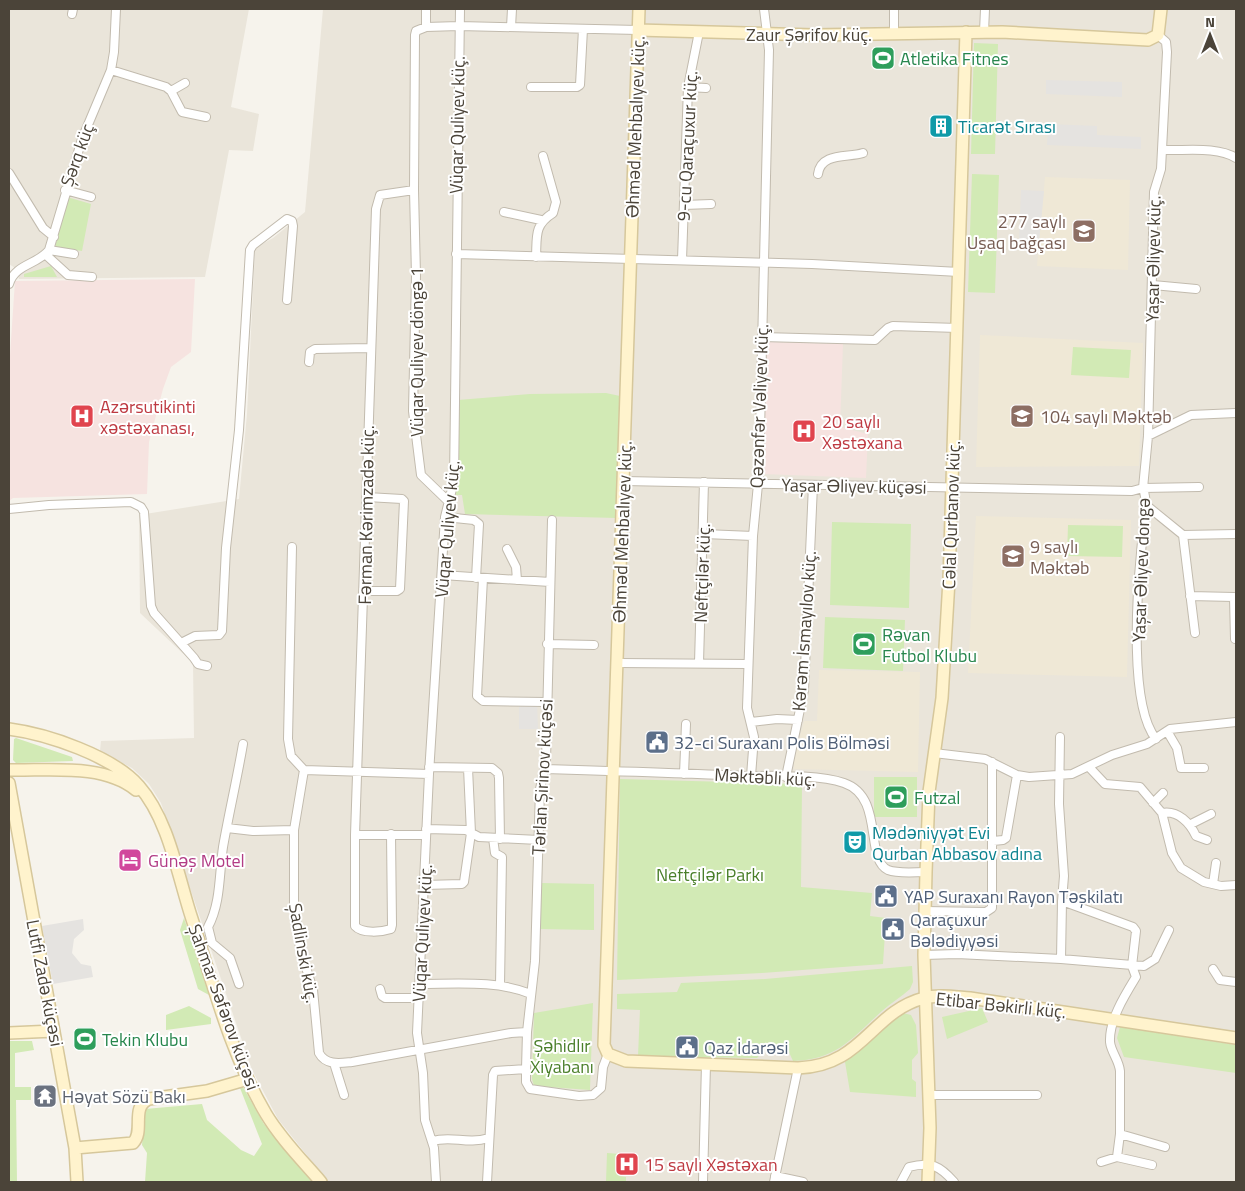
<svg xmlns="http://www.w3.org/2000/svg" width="1245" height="1191" viewBox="0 0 1245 1191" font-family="'Titillium Web',sans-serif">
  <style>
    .residential { fill: #eae5da }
    .education { fill: #efe8d6 }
    .medical { fill: #f6e3e0 }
    .green { fill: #d2eab5 }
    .parking { fill: #e5e3e0 }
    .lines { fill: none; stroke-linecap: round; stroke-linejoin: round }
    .street-casing { stroke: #c2bbae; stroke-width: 10 }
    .secondary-casing { stroke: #d6c79b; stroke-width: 14 }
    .street { stroke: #fff; stroke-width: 8 }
    .secondary { stroke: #fff3cd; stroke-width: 11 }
    .labels { text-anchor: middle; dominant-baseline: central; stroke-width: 4; stroke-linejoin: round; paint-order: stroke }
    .street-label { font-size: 18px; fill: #4b4439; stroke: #fff }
    .leisure-label { font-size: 18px; fill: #27864d; stroke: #fff; text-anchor: start }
    .culture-label { font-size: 18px; fill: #0d838f; stroke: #fff; text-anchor: start }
    .education-label { font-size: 18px; fill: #785e54; stroke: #fff; text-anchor: start }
    .health-label { font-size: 18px; fill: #be3a42; stroke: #fff; text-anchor: start }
    .service-label { font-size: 18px; fill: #4e5e75; stroke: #fff; text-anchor: start }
    .hotel-label { font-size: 18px; fill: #b23c85; stroke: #fff; text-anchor: start }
    .park-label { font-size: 18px; fill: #4a7f2a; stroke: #fff }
    .worship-label { font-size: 18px; fill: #5b616d; stroke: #fff; text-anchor: start }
  </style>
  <rect width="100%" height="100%" fill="#f6f3ec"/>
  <path class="residential" d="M9,9h240l-18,98 28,7 -6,37 -24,-1 -24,127 -186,2 -4,-11 -6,-4z
    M323,9h913v1173h-908l-50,-63 -26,-49 -91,-267 -12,-19 -17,-16 -32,-17 1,-10 93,-3 -1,-75 -53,-50 -1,-98 100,-16 8,-85 8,-166 18,-10 32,-26z"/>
  <path class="education" d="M1045,177l85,3 -2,90 -91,-4z
    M980,335l163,8 -4,123 -163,1z
    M976,516l155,4 -4,157 -159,-4z
    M819,670l101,2 -2,100 -124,-3v-10l10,-38h13z"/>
  <path class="medical" d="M195,279l-4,73 -20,15 -8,22 -14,53 -2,52 -134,4 -4,3v-131l6,-89z
    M767,342l76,2 -3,83 28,7 -2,44 -103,-4z"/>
  <path class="green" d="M974,43l24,1 -3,110h-24z
    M972,174l27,1 -4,118 -27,-1z
    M67,197l24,7 -9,47 -27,-4z
    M51,266l6,11h-33v-3z
    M1073,347l58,3 -2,28 -58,-3z
    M606,393l14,3 -3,122 -152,-4 -3,-19h-6l2,-95 72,-6z
    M832,522l79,2 -2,84 -79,-3z
    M1068,525l55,1 -1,31 -55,-1z
    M825,617l80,3 -2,51 -80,-3z
    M16,738l56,19 1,4 -57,2 -3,-3 1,-21z
    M874,777h43v40h-43z
    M620,779l182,5 -1,103 71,6 -2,23 16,2 -3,46 -121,9 -145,7z
    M541,883l53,1v46l-55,-1z
    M184,918l25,77 -11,-6 -18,-59z
    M912,966l1,16 -3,7c-9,8 -19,14 -28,22 -30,27 -45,49 -89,50l-5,-11 -22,-2 -9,10 -119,-2 2,-46 -23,-1v-15l60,-2 4,-9 84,-4z
    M593,1003l-3,87 -56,-4 -2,-7 2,-66z
    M189,1006l22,12v6l-45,6v-15z
    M982,1008l6,14 -41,17 -5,-22z
    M903,1013l8,2 5,10 2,28 -6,7v19l4,3v15l-66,-5 -5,-30 46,-43z
    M1120,1027l116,18v28l-112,-16 -7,-19z
    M9,1041h23l2,9 -19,3v34h16v13h-15l1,82h-8z
    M243,1087l21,37 48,58h-167l2,-29 -5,-8 3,-36 57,-5 5,16 34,30 13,6 8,-12 -22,-56z
    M607,1153l13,1 -1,22 7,1v5h-20z"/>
  <path class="parking" d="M1046,80l76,2v15l-76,-3z
    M1048,124l49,2v9l44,2v12l-94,-4z
    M1021,190l23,1 -5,51h-20z
    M519,702h18l1,27h-19z
    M83,919l1,11 -10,9 -2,14 9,11 10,2 2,11 -40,7 -11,-58z"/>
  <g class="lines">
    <g class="street-casing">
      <path id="street" d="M426,9v18l-10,4 -1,4 -1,155 2,86 -3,135 8,64 28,27
        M72,14l1,-5
        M426,27l33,-1 179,4
        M511,27l1,-18
        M984,32l1,-23
        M894,33v-24
        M111,70l55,17 5,4 11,21 24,5
        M531,87h46l3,-2 3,-56
        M688,87l18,1
        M171,91l14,-8
        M1163,150c22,1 54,-4 73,8
        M9,173l34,55 11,9
        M818,174c3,-22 30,-16 45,-21
        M65,190l26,7
        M684,205l27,-1
        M504,212l37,8
        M49,250l25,4
        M45,254l23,21 24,2
        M456,254l356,10 147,8
        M536,257c1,-21 -2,-32 17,-44l3,-11 -13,-46
        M682,260l6,-173 11,-55
        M9,284c6,-20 28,-19 40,-34l33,-111 29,-69 3,-18 2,-43
        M1153,285l43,4
        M762,337l113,3 13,-12 5,-2 65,2
        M309,362l1,-10 5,-3 55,-1
        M1148,436l43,-21 45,-2
        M624,481l508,10 11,-3 56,-1
        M1143,488l5,-52 6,-244 7,-23 6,-117 -1,-10 -8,-7
        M1143,488c7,21 -1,44 -2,65 -4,42 -12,153 15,186
        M1146,505l37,30 53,-1
        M9,509l40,-4 82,-3 10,5 3,5 7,94 3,7 40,45 4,6 9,2
        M445,517l29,3 5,4 -3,54
        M704,534l49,2
        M1183,535l12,98
        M292,547l-4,192 3,17 13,14 -10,60v73l6,45 13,42 6,63c7,13 22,10 33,9l159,-29 16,-1 -1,37
        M507,549l9,18 1,13
        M442,575l108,7
        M483,578l-6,118 6,5 63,1
        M364,591h33l3,-2 4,-88 -2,-2 -35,-2
        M1190,596l44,1 1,42
        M181,643l14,-7 24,-1 3,-4 4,-83 13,-118 11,-180 3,-5 34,-26 5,2 1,5 -6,74
        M547,644l47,1
        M618,663l130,1
        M699,663l5,-181
        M751,722l26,-3 21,1
        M1167,731l10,17 4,20h23
        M1060,737l-1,67 5,72 -2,25 71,26 3,4 -4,35 4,11c-11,18 -27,43 -26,65 1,10 9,18 10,29v63l-3,23
        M934,753l51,6 32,16 12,2 43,-3 40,-19 35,-11 23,-15 66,-7
        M429,767l63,1 6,5 1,5 1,61
        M1089,767l16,17 35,3 22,26 10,40 9,15 23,14 17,4 15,-1
        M545,769c67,2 134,4 201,7 28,0 73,-2 98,7 41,14 20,76 44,87 11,4 26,2 38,2
        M304,770l125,4
        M684,774l2,-50
        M751,776l3,-39 -7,-29 6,-172 6,-62 10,-424 -5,-41
        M786,777l18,-87 9,-205
        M1153,803l10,-10
        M1162,813c16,-3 28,10 34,23l11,4
        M1191,824l20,-10
        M227,828l26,3 41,-1
        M426,829l40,1 13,7 60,3
        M391,834l1,91 -1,4c-9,3 -29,5 -36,-3v-91l21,-626 4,-14 34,-5
        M355,835h71
        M493,838l2,15 7,4 -2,128
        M993,841l10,-1 3,-2 11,-63
        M1213,884l3,-21
        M424,885l38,-1 2,-2 7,-49 -3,-65
        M925,911l61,1 6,-4v-146
        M924,955l33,-1 104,5 83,7 11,-7 14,-29
        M1061,959l1,-58
        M1213,969l7,11 16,2
        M239,984l-9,-26 -18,-15 -4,-16c13,-24 11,-53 15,-80 6,-34 14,-68 20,-103
        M419,984c37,0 78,-4 112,10
        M380,989l2,7 3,2h33
        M527,1032l8,-71 5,-172 6,-29 6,-240
        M334,1063l10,32
        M929,1095h108
        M1120,1134l45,13
        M432,1141c22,-6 33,4 57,-3
        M1101,1162l16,-5 35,8
        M775,1176l28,6
        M436,1182l-2,-34 -9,-28 -2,-47 -6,-40 12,-259 16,-257 9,-36 6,-472
        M487,1182l6,-107 2,-4 31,-2v13l4,7 49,7 14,-1 8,-7 2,-21 5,-13
        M703,1182l3,-118
        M774,1182l24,-114
        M901,1182l8,-15c22,-6 31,-1 45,15"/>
    </g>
    <g class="secondary-casing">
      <path id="secondary" d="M639,9l-33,976 -2,60 4,9 18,7 172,7c65,-2 73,-56 126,-70 14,-4 32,-1 46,0l266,40
        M638,30l176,5 188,-3 146,8 10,-5 3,-26
        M9,729c38,5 104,27 130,57 30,34 39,91 53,133 21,65 39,136 74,195 15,25 36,46 55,68
        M9,770c39,1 94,-7 127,20
        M9,783l66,365 2,34
        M9,1033l45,-2
        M75,1148l58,-5c12,-12 -3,-36 16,-44l58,-8 41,-12
        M928,1182l2,-54 -6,-173 2,-83 3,-80 13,-94 7,-118 17,-548"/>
    </g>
    <use href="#street" class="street"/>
    <use href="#secondary" class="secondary"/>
  </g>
  <defs>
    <g id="stadium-square" transform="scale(1.25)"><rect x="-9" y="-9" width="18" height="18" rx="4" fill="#2e9e5b" stroke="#fff"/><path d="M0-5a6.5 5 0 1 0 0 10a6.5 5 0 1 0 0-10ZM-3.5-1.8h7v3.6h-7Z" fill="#fff"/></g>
    <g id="building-square" transform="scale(1.25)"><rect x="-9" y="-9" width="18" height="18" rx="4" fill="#0f9aa8" stroke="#fff"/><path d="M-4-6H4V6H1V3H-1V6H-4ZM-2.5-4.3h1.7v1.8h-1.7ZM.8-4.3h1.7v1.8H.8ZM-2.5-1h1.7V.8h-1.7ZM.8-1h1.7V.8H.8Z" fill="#fff"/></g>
    <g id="school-square" transform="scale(1.25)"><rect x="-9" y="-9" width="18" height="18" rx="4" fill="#8d6e63" stroke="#fff"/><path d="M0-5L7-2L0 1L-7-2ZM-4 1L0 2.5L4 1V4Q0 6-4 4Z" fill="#fff"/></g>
    <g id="hospital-square" transform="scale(1.25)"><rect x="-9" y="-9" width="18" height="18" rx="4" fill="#e0444e" stroke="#fff"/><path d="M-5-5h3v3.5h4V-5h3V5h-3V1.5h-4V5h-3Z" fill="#fff"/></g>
    <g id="civic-square" transform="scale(1.25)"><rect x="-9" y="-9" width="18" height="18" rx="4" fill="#5c6f8a" stroke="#fff"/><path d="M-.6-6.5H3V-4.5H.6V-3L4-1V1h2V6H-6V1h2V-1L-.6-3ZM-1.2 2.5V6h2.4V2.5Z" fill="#fff"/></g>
    <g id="theatre-square" transform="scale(1.25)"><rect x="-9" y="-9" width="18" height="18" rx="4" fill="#0f9aa8" stroke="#fff"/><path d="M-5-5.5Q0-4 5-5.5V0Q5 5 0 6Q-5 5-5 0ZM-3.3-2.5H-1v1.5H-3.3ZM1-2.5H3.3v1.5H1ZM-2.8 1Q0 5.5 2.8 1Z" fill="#fff"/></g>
    <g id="hotel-square" transform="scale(1.25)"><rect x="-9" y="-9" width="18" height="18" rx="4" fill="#d1479c" stroke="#fff"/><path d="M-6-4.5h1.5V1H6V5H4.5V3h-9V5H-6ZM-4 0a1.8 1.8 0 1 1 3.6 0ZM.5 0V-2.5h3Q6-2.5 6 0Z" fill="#fff"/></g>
    <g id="temple-square" transform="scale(1.25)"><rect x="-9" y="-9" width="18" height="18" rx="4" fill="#6b7280" stroke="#fff"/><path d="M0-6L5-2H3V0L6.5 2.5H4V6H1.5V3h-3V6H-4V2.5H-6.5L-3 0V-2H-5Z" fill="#fff"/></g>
  </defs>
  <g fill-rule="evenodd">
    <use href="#stadium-square" x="883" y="58"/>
    <use href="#building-square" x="941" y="126"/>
    <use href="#school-square" x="1084" y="231"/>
    <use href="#hospital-square" x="82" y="416"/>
    <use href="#school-square" x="1022" y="416"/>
    <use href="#hospital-square" x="804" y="431"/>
    <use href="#school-square" x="1013" y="556"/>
    <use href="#stadium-square" x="864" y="644"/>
    <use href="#civic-square" x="657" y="742"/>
    <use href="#stadium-square" x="896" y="797"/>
    <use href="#theatre-square" x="855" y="842"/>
    <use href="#hotel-square" x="130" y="860"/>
    <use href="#civic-square" x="886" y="896"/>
    <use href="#civic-square" x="893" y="929"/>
    <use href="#stadium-square" x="85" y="1039"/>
    <use href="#civic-square" x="687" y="1047"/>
    <use href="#temple-square" x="45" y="1096"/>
    <use href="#hospital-square" x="627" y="1164"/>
  </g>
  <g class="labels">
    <g class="street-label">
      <text x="809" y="34">Zaur Şərifov küç.</text>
      <text transform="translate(457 125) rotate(-89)">Vüqar Quliyev küç.</text>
      <text transform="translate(635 127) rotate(-88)">Əhməd Mehbalıyev küç.</text>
      <text transform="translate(687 146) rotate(-87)">9-cu Qaraçuxur küç.</text>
      <text transform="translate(77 155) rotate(-70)">Şərq küç</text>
      <text transform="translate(1153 259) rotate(-89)">Yaşar Əliyev küç.</text>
      <text transform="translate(416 352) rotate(-90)">Vüqar Quliyev döngə 1</text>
      <text transform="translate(759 406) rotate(-88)">Qəzənfər Vəliyev küç.</text>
      <text transform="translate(854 486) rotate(1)">Yaşar Əliyev küçəsi</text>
      <text transform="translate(366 515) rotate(-89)">Fərman Kərimzadə küç.</text>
      <text transform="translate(951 515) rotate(-88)">Cəlal Qurbanov küç.</text>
      <text transform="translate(447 529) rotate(-85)">Vüqar Quliyev küç.</text>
      <text transform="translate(622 532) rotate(-88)">Əhməd Mehbalıyev küç.</text>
      <text transform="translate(1141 570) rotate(-88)">Yaşar Əliyev dongə</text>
      <text transform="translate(702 573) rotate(-88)">Neftçilər küç.</text>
      <text transform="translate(804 631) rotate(-86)">Kərəm İsmayılov küç.</text>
      <text transform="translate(542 777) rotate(-87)">Tərlan Şirinov küçəsi</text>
      <text transform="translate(765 777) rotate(3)">Məktəbli küç.</text>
      <text transform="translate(422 933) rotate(-87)">Vüqar Quliyev küç.</text>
      <text transform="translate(304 953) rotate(80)">Şadlinski küç.</text>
      <text transform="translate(45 983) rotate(79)">Lutfi Zadə küçəsi</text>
      <text transform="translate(1001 1005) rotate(6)">Etibar Bəkirli küç.</text>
      <text transform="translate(224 1007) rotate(70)">Şahmar Səfərov küçəsi</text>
    </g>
    <g class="leisure-label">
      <text x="900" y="58">Atletika Fitnes</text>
      <text x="882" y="634">Rəvan<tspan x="882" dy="21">Futbol Klubu</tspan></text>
      <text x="914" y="797">Futzal</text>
      <text x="102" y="1039">Tekin Klubu</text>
    </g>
    <g class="culture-label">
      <text x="958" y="126">Ticarət Sırası</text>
      <text x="872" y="832">Mədəniyyət Evi<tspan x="872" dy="21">Qurban Abbasov adına</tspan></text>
    </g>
    <g class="education-label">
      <text x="1066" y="221" text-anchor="end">277 saylı<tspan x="1066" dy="21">Uşaq bağçası</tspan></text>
      <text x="1040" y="416">104 saylı Məktəb</text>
      <text x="1030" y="546">9 saylı<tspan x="1030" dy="21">Məktəb</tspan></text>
    </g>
    <g class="health-label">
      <text x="100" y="406">Azərsutikinti<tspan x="100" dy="21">xəstəxanası,</tspan></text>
      <text x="822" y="421">20 saylı<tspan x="822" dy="21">Xəstəxana</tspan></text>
      <text x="644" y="1164">15 saylı Xəstəxan</text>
    </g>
    <g class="service-label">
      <text x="674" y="742">32-ci Suraxanı Polis Bölməsi</text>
      <text x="904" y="896">YAP Suraxanı Rayon Təşkilatı</text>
      <text x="910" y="919">Qaraçuxur<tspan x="910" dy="21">Bələdiyyəsi</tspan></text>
      <text x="704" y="1047">Qaz İdarəsi</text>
    </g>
    <g class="hotel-label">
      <text x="148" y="860">Günəş Motel</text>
    </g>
    <g class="park-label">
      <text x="710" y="874">Neftçilər Parkı</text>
      <text x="562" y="1045">Şəhidlır<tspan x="562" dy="21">Xiyabanı</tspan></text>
    </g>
    <g class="worship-label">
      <text x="62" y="1096">Həyat Sözü Bakı</text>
    </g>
  </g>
  <rect width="1245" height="1191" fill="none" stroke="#4b4439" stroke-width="20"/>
  <g transform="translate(1210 35)" stroke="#ffffff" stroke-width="4" paint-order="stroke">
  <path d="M0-4L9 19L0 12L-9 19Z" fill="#4b4439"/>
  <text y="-8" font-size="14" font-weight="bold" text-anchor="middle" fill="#4b4439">N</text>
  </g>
</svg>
